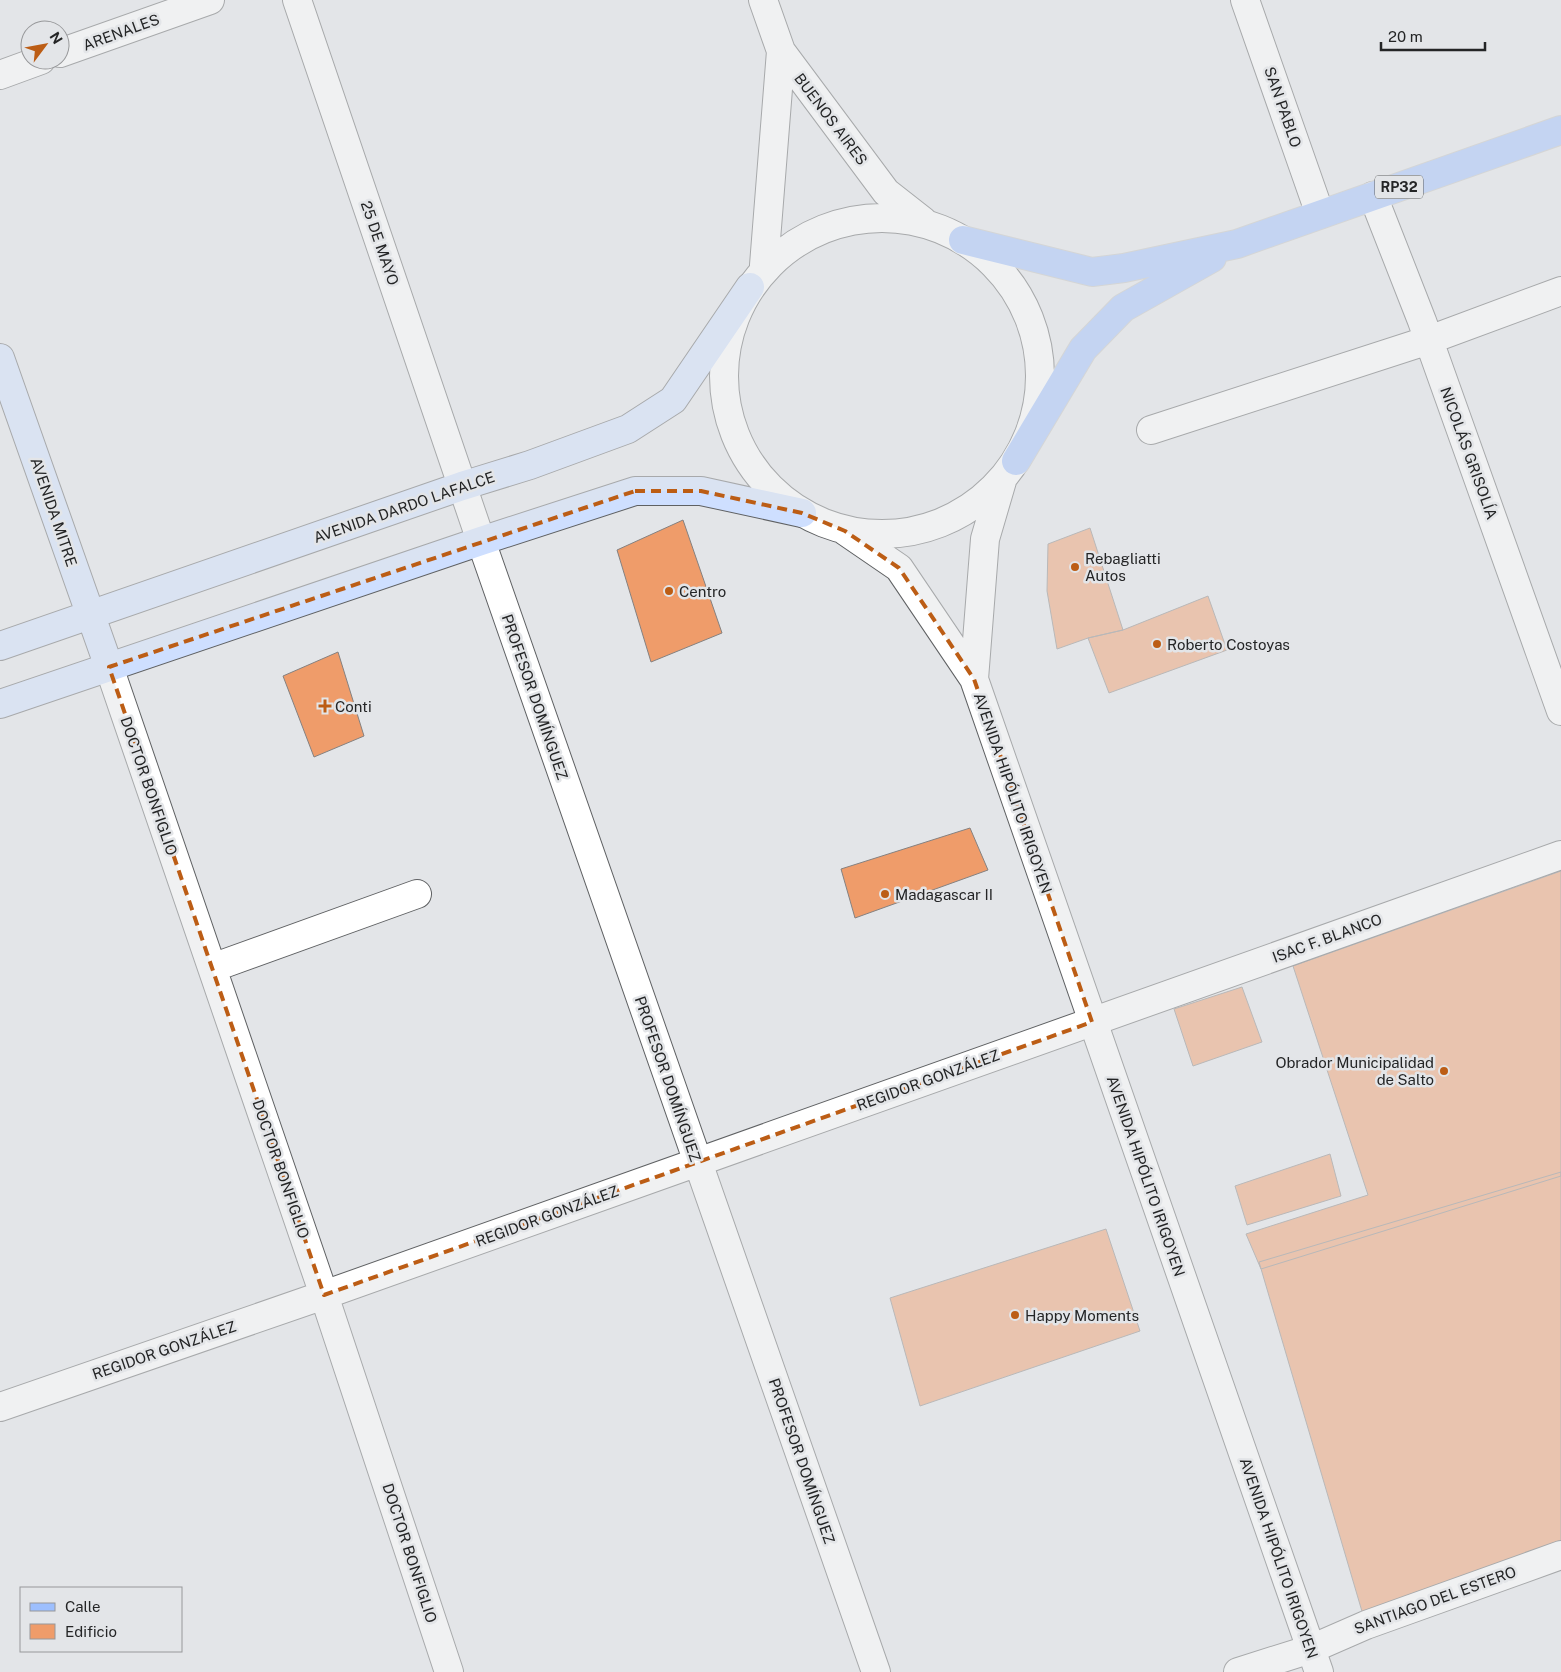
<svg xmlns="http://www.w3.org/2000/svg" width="1561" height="1672" viewBox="0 0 1561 1672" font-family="'Public Sans',sans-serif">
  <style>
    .building { fill: #ef9c6a; stroke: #858180 }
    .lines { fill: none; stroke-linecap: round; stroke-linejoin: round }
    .minor-casing { stroke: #5f6163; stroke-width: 30 }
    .tertiary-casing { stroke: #5f6163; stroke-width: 30 }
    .secondary-casing { stroke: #5f6163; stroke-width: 30 }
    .primary-casing { stroke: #c2c2c2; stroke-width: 30 }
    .minor { stroke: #fff; stroke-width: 28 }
    .tertiary { stroke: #fff; stroke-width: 28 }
    .secondary { stroke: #cedfff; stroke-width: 28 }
    .primary { stroke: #9dbffe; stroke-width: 28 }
    .marked { fill: none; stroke: #bc5d15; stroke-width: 4; stroke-dasharray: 10 6; stroke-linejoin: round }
    .poi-dot { fill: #bc5d15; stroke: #e3e5e8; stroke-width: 2 }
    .labels { text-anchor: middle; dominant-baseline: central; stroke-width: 5; stroke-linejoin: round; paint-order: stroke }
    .shield { fill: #e3e5e8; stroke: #5d5f60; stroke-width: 1 }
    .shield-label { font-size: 14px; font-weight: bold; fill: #242526 }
    .street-label { font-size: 15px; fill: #242526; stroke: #e3e5e8 }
    .poi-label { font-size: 15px; fill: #242526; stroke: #e3e5e8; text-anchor: start }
  </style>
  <rect width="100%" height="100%" fill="#e3e5e8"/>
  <path class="building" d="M683,520l39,113 -71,29 -34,-112z
    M1090,528l33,102 -35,8 -31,11 -10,-58 1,-47z
    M1208,596l19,54 -118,43 -21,-55 35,-8z
    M338,652l26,84 -50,21 -31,-81z
    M970,828l18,42 -133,48 -14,-49z
    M1561,871v305l-300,93 -15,-35 122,-39 -75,-229z
    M1242,987l20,55 -69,24 -19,-57z
    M1330,1154l11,42 -94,29 -12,-39z
    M1561,1172v383l-195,70 -107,-363z
    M1106,1229l34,102 -220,75 -30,-108z"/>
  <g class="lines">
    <g class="minor-casing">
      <path id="minor" d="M297,0l184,541 395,1131
        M1245,0l75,214
        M60,53l150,-53
        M0,75l41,-15
        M1373,196l49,125 139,390
        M1151,430l278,-90 132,-49
        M109,667l215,628 125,377
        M212,968l205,-74
        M0,1407l324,-112 1237,-440
        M1238,1672l73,-23 55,-24 195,-70"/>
    </g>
    <g class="tertiary-casing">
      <path id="tertiary" d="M763,0l18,51 105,141 37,29
        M724 376a158 158 0 1 1 316 0a158 158 0 1 1-316 0Z
        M764,265l17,-214
        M845,531l54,37 75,111 345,993
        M974,679l11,-140 17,-58"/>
    </g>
    <g class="secondary-casing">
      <path id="secondary" d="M0,358l109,309
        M0,646l462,-160 68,-21 98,-36 45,-29 77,-113
        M0,704l481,-163 154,-50h66l101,22"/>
    </g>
    <g class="primary-casing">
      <path id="primary" d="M963,240l129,32 32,-4 113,-24 324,-114
        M1016,461l67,-112 40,-41 89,-50"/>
    </g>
    <use href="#minor" class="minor"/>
    <use href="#tertiary" class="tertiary"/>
    <use href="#secondary" class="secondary"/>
    <use href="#primary" class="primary"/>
  </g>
  <path d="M0 0H1561V1672H0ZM635,491h66l101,22 43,18 54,37 75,111 118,343 -768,273 -215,-628z" fill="#e3e5e8" fill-opacity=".55" fill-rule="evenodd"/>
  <path class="marked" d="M635,491h66l101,22 43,18 54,37 75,111 118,343 -768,273 -215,-628z"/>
  <g class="poi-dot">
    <circle cx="1075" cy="567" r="5"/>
    <circle cx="669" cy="591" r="5"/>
    <circle cx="1157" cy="644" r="5"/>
    <path d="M322.5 698.5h5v5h5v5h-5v5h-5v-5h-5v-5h5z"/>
    <circle cx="885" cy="894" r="5"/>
    <circle cx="1444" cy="1071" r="5"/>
    <circle cx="1015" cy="1315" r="5"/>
  </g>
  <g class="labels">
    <rect class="shield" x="1375" y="175.5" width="48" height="23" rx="4"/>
    <g class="shield-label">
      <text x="1399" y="187">RP32</text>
    </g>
    <g class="street-label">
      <text transform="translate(121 32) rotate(-20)">ARENALES</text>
      <text transform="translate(1283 107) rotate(71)">SAN PABLO</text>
      <text transform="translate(831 119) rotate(53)">BUENOS AIRES</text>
      <text transform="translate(380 243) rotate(71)">25 DE MAYO</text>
      <text transform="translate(1469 453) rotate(70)">NICOLÁS GRISOLÍA</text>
      <text transform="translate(404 507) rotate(-19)">AVENIDA DARDO LAFALCE</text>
      <text transform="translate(54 512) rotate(71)">AVENIDA MITRE</text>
      <text transform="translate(535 697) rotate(71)">PROFESOR DOMÍNGUEZ</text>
      <text transform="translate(149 786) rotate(71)">DOCTOR BONFIGLIO</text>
      <text transform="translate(1013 793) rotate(71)">AVENIDA HIPÓLITO IRIGOYEN</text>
      <text transform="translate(1327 938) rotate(-20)">ISAC F. BLANCO</text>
      <text transform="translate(668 1079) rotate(71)">PROFESOR DOMÍNGUEZ</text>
      <text transform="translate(928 1080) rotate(-20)">REGIDOR GONZÁLEZ</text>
      <text transform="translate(281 1169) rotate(71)">DOCTOR BONFIGLIO</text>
      <text transform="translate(1146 1176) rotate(71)">AVENIDA HIPÓLITO IRIGOYEN</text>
      <text transform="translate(547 1216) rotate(-20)">REGIDOR GONZÁLEZ</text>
      <text transform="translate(164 1350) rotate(-19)">REGIDOR GONZÁLEZ</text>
      <text transform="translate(802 1461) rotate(71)">PROFESOR DOMÍNGUEZ</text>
      <text transform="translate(410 1553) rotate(72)">DOCTOR BONFIGLIO</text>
      <text transform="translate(1279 1558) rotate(71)">AVENIDA HIPÓLITO IRIGOYEN</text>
      <text transform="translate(1435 1600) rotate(-20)">SANTIAGO DEL ESTERO</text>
    </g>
    <g class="poi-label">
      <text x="1085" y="558">Rebagliatti<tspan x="1085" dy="17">Autos</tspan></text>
      <text x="679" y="591">Centro</text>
      <text x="1167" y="644">Roberto Costoyas</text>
      <text x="335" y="706">Conti</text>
      <text x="895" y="894">Madagascar II</text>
      <text x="1434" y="1062" text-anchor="end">Obrador Municipalidad<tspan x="1434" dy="17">de Salto</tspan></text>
      <text x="1025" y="1315">Happy Moments</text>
    </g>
  </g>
  <rect x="20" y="1587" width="162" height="65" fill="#e3e5e8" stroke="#97989a"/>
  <rect x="30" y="1603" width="25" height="8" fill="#9dbffe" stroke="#97989a"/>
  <text x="65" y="1612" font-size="15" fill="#242526">Calle</text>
  <rect x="30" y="1624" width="25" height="15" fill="#ef9c6a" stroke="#97989a"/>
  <text x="65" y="1637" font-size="15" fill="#242526">Edificio</text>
  <g transform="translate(45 45) rotate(58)"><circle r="24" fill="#e3e5e8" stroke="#97989a"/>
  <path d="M0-4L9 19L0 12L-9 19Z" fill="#bc5d15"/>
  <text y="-8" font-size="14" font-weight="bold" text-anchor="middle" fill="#242526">N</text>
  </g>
  <path d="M1381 42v8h104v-8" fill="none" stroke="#242526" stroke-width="2.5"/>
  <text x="1388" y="42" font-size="15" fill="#242526" stroke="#e3e5e8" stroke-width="4" paint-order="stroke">20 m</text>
</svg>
